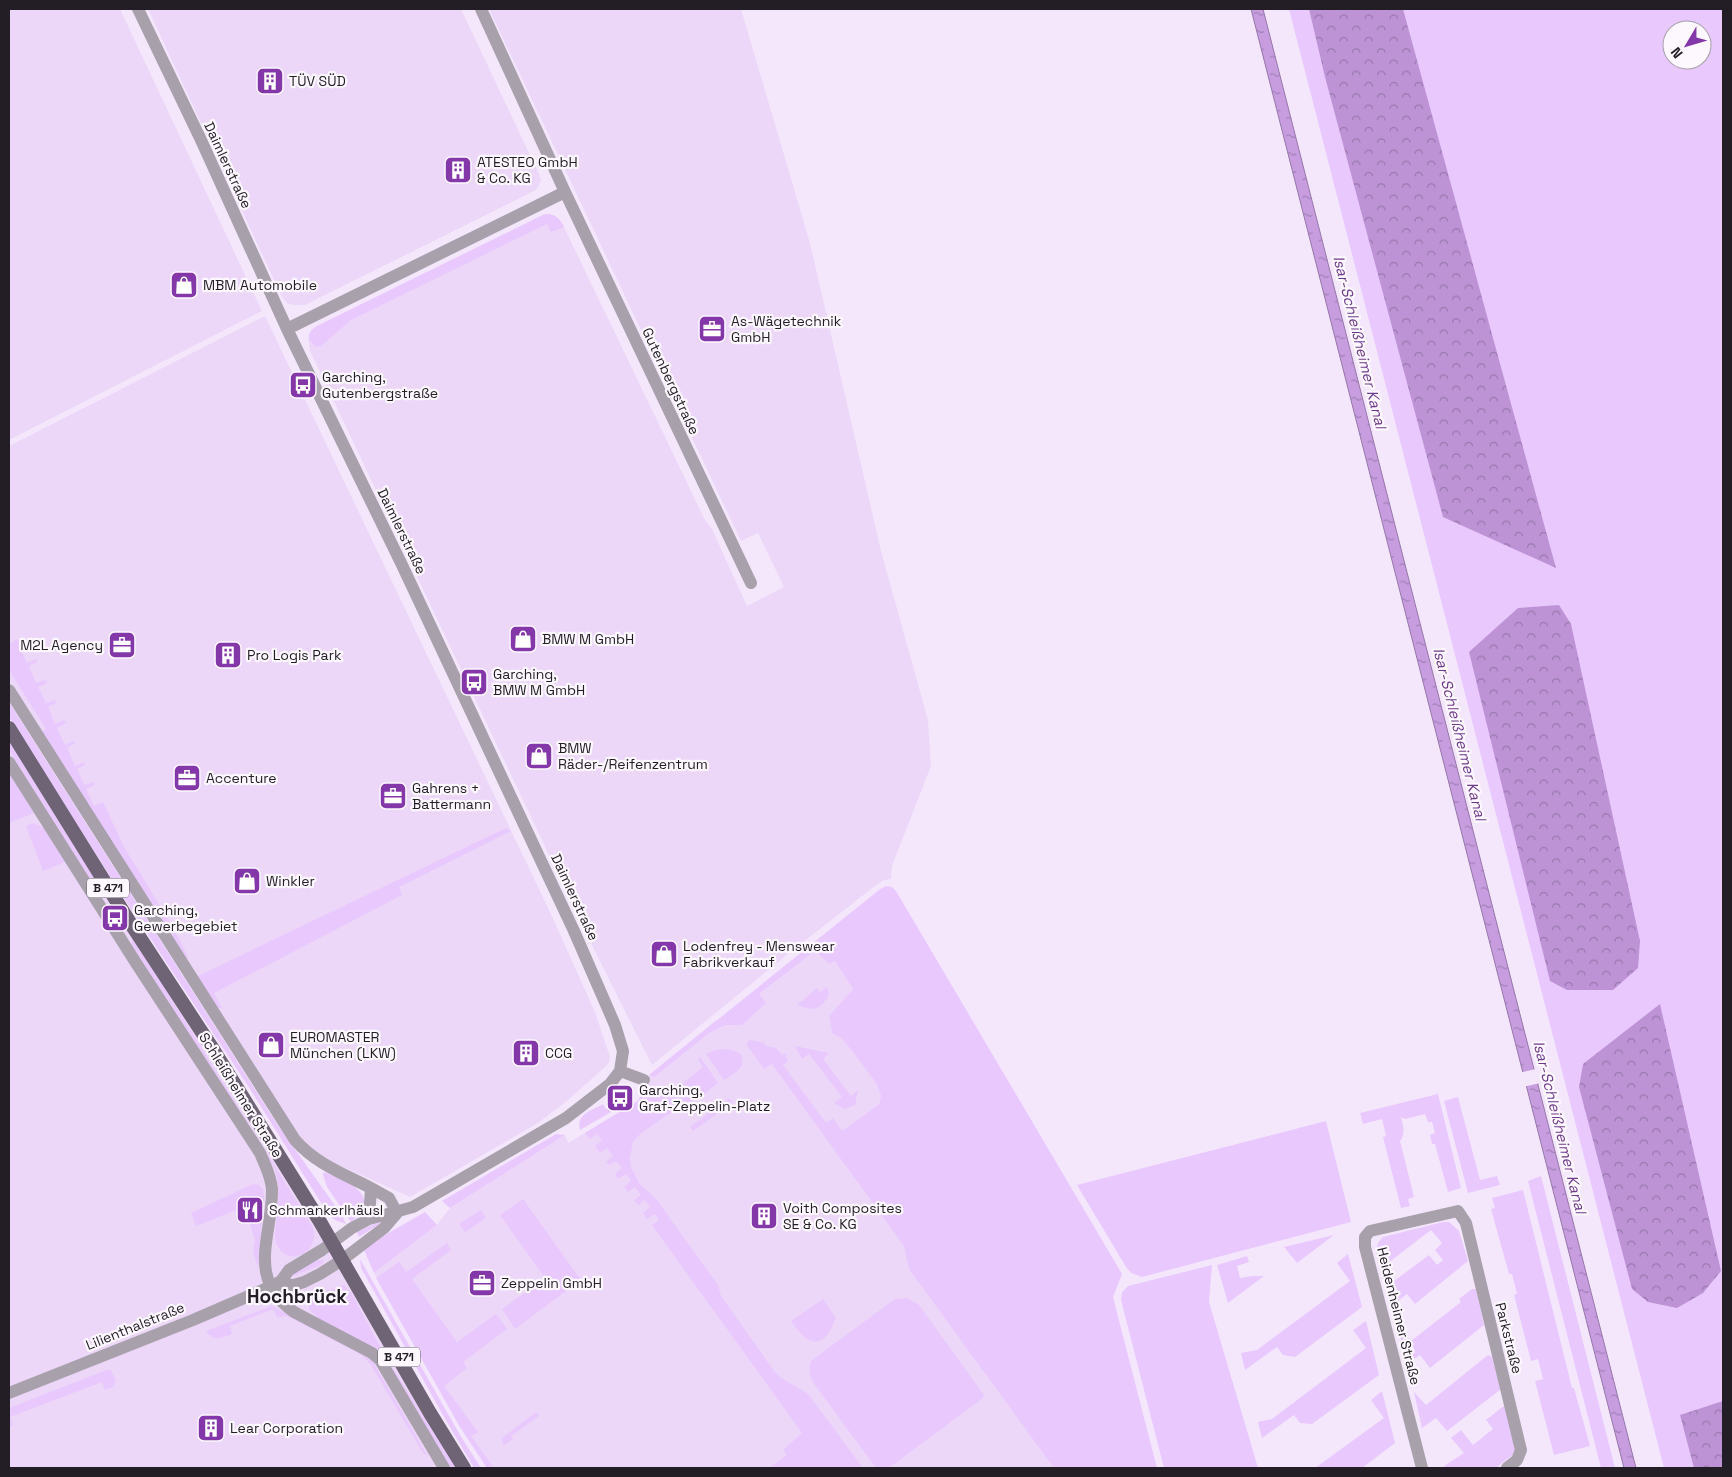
<svg xmlns="http://www.w3.org/2000/svg" width="1732" height="1477" viewBox="0 0 1732 1477" font-family="'Space Grotesk',sans-serif">
  <style>
    .built { fill: #ecd7f8 }
    .green { fill: #e9c8fd; fill-rule: evenodd }
    .forest { fill: url(#forest-crowns) }
    .water { fill: url(#water-ripples); stroke: #9677a8 }
    .pier { fill: #f4e7fc }
    .lines { fill: none; stroke-linecap: round; stroke-linejoin: round }
    .minor { stroke: #a8a1ac; stroke-width: 12 }
    .primary { stroke: #6f6376; stroke-width: 14 }
    .labels { text-anchor: middle; dominant-baseline: central; stroke-width: 4.5; stroke-linejoin: round; paint-order: stroke }
    .shield { fill: #fcf8fe; stroke: #645f67; stroke-width: 1 }
    .shield-label { font-size: 12px; font-weight: bold; fill: #231d26 }
    .poi-label { font-size: 14px; fill: #231d26; stroke: #fcf8fe; text-anchor: start }
    .street-label { font-size: 14px; fill: #231d26; stroke: #fcf8fe }
    .water-label { font-size: 15px; font-style: italic; fill: #6f3a8a; stroke: #fcf8fe }
    .district-label { font-size: 19px; font-weight: bold; fill: #231d26; stroke: #fcf8fe }
  </style>
  <defs>
    <pattern id="forest-crowns" width="20" height="18" patternUnits="userSpaceOnUse" patternTransform="scale(1.25)"><rect width="20" height="18" fill="#bd93d5"/><path d="M2 6a3 3 0 1 1 6 0M12 15a3 3 0 1 1 6 0" fill="none" stroke="#9977ad"/></pattern>
    <pattern id="water-ripples" width="26" height="14" patternUnits="userSpaceOnUse" patternTransform="scale(1.25)"><rect width="26" height="14" fill="#c79de0"/><path d="M2 4q2-2 4 0t4 0M15 11q2-2 4 0t4 0" fill="none" stroke="#a17fb5"/></pattern>
  </defs>
  <rect width="100%" height="100%" fill="#f4e7fc"/>
  <path class="built" d="M9,9h111l142,302 -253,129z
    M148,9h313l78,165 2,6 -2,5 -3,5 -231,115h-12l-6,-2 -5,-6z
    M489,9h252l69,234 71,308 47,169 3,46 -39,100 -1,13 -7,1 -9,6 -86,67 -137,112 -65,-130 -277,-584 -2,-14 3,-7 4,-3 230,-113h6l6,3 7,10 141,293 7,9 35,77 37,-19 -26,-54 -17,8z
    M265,316l285,596 45,100 15,45 -1,5 -4,5 -38,34 -29,22 -128,74 -100,-45 -26,-38 -275,-434v-234z
    M9,722l455,746h-455z
    M815,951l14,13 6,-3 18,28 -24,27 3,17 10,6 10,12 24,32 5,13 -2,8 -37,27 315,337h-670l-27,-41 -86,-154 63,-48 13,-17 115,-73 3,8 70,-42 7,-12 4,-14 66,-54 51,-18 -8,-8z"/>
  <path class="green" d="M1289,9h434v1459h-59zM1672,30h30v30h-30z
    M545,214c10,0 15,4 19,13l-13,5 -4,-8 -196,96 -30,26 -5,1 -6,-6 -1,-7 6,-7z
    M17,639l6,5 -4,2 8,17 9,-4 1,3 -8,4 7,17 9,-3 2,3 -9,4 8,16 9,-3 1,3 -8,4 7,17 9,-4 2,3 -9,5 8,17 9,-4 1,2 -8,5 8,18 9,-4 1,3 -8,4 7,16 9,-3 2,3 -9,4 8,17 9,-4 21,45 52,85 12,26 -2,3 -144,-229 4,-3 -37,-59v-26z
    M9,702l268,422 64,90 5,10 -11,-4 -7,-6 -78,-125 -123,-186 -118,-186z
    M9,740l96,154h-7l-89,-144z
    M9,772l25,41 -25,10z
    M33,823l11,5 21,34 -22,9 -17,-45z
    M506,828l5,3 -112,56 3,8 -188,98 8,15h-6l-20,-31z
    M886,886l6,1 4,4 226,383 -9,23 44,171h-103l-145,-199 -5,-23 -132,-182 -8,5 -18,-25 4,-4 14,3 2,3 10,2 6,7 3,-2 3,8 -5,4 43,58 7,-5 9,13 37,-27 2,-8 -5,-13 -24,-32 -10,-12 -10,-6 -3,-17 24,-27 -18,-28 -6,3 -14,-13 -56,43 7,9 -24,22h-17l-16,8 -51,41 -4,3 -5,-2 230,-185z
    M133,937l180,291c7,29 -30,39 -37,14 -2,-6 0,-13 0,-20 2,-18 4,-35 -1,-53l-144,-225z
    M827,987l2,7c-8,17 -16,17 -32,11l20,-17 3,4z
    M795,1046l34,7 -6,6 28,37 7,-6 -3,15 -11,4 -10,-6 8,-6 -33,-43 -7,5z
    M728,1049l12,4c9,13 -6,21 -16,27l-18,-26 10,-4z
    M700,1057l18,26 -31,25 -14,3 -33,23 -7,8 -3,16 1,9 8,16 17,16 62,86 3,11 53,75 6,6 28,17 55,74h-94l18,-13 -4,-5 19,-17 -150,-208 7,-5 -4,-6 -8,5 -4,-6 7,-6 -5,-7 -7,5 -4,-5 7,-5 -6,-8 -7,5 -4,-5 7,-6 -5,-7 -8,5 -3,-5 7,-6 -6,-7 -7,4 -3,-3 7,-6 -6,-8 -7,5 -5,-7 7,-5 -5,-7 -7,5 -5,-6 53,-32 7,-12 16,2 1,-3 6,7 35,-28 -5,-8z
    M1438,1094l23,94 -13,4 -13,-48h-3l-2,-9 5,-2 -3,-11h-4l-3,-8 -20,5 -4,-2c2,8 5,17 -1,24l14,56 -6,2 2,7 -9,2 -18,-71 3,-1 -4,-17 -19,5 -3,-11z
    M1458,1097l22,83 17,-4 3,9 -32,8 -24,-92z
    M729,1098l3,5 -39,28 -3,-4z
    M603,1104l3,5 2,-1 3,4 -31,18c-4,-16 11,-19 23,-26z
    M1326,1121l25,101 -209,55 -11,-4 -5,-6 -49,-82z
    M556,1134l9,1 -115,73 -8,-7z
    M324,1172c23,9 61,24 27,50l-24,-35 -4,-12z
    M1541,1176l74,292h-14l-73,-287z
    M253,1184l6,1 4,4 1,8 -6,71 -5,-17 2,-11 -5,-16 7,-3 -2,-6 3,-2 -4,-10 -58,23 -5,-13z
    M1523,1190l49,198h2l16,58 -36,9 -19,-74 8,-2 -5,-20 -7,2 -17,-66 3,-1 -5,-20h-3l-18,-65 4,-1 -3,-10z
    M523,1199l58,81 -66,49 -13,-20 43,-31 -45,-63z
    M481,1210l5,8 -21,14 -6,-8z
    M425,1212l12,13 -63,48 -10,-23 14,-11z
    M381,1221v2l-22,14 -2,-5z
    M1443,1222h6l10,9 9,30 -53,43 -8,-10 -9,7 -7,-9 -4,2 -11,-42 2,-9 5,-6zM1431,1230l11,13 -7,7 8,10 -6,5 -8,-10 -35,26 -10,-15z
    M1334,1235l-37,28 -13,-16z
    M447,1243l4,7 -39,29 45,63 39,-28 11,15 -44,33 4,6 -23,18 34,46 -7,4 23,32h-7l-27,-41 -84,-149 23,-16 7,10z
    M1348,1254l14,53 -67,50 -12,-2 -6,-8 -32,23 -4,-17 16,-3 93,-69 -13,-18z
    M1247,1256l2,6 -12,4 3,12 12,-2h12l-36,27 -11,-38z
    M360,1259l100,176 21,33h-7l-30,-51 -83,-149z
    M318,1260h5v4l-30,12v-2l13,-9z
    M1212,1265l-3,37 49,166h-94l-43,-168 1,-8 6,-6z
    M344,1285l8,9 32,60 72,114h-9l-62,-109 -65,-39 -11,-11 -1,-12z
    M1472,1289h4l8,36 -54,43 -10,-13 -9,6 -6,2 -6,-37 12,15 50,-39 -2,-3z
    M907,1298l12,7 65,90 -1,3 -89,66 -6,4h-12l-61,-83c-5,-8 -7,-15 -4,-24l84,-62z
    M823,1299l13,19c-3,6 -7,17 -13,21 -13,9 -25,-8 -32,-18z
    M272,1306l93,50 8,6 54,93 -4,-2 -52,-88 -9,-10 -75,-39 -10,1 -4,-8 -43,17 2,8c-10,4 -19,8 -26,-3z
    M1366,1321l13,54 -67,49 -12,-1 -6,-8 -32,23 -4,-16 14,-3 94,-71 -13,-18z
    M1488,1355l4,2 9,32 -54,42 -11,-13 -14,10 -8,-36 12,13z
    M107,1370h4l5,11 -3,6 -8,3 -3,-8 -92,35 3,8 -4,2v-19z
    M1382,1391l13,52 -33,25h-47l69,-50 -13,-18z
    M1505,1405l11,47 -20,16h-50l-2,-2 20,-13 -13,-15 10,-8 12,15 20,-16 -7,-9z
    M536,1412l3,4 -28,20 2,3 -10,7 -1,-8z"/>
  <path class="forest" d="M1309,9h94l153,559 -113,-51 -118,-440z
    M1559,605l12,19 69,317 -2,27 -25,22h-46l-17,-9 -81,-329 49,-44z
    M1660,1004l61,267 -18,22 -26,15 -29,-6 -16,-13 -53,-202 4,-23z
    M1723,1401v67h-29l-14,-53z"/>
  <path class="water" d="M1251,9h12l373,1459h-12z"/>
  <path class="pier" d="M1536,1069l4,14 -17,4 -4,-14z"/>
  <g class="lines">
    <path class="minor" d="M565,192l186,391
      M287,329l278,-137 -84,-183
      M9,690l286,450c21,24 49,34 76,48l-2,31
      M9,762l127,201 124,190c5,12 11,23 12,36 1,47 -27,88 22,123l78,41 8,7 64,108
      M620,1071l24,9
      M371,1188l18,10 8,15
      M274,1286l8,-2 12,1 10,-3 16,-8 22,-14 42,-32 13,-15
      M9,1393l184,-73 79,-34 9,-5 8,-11 33,-20 30,-22 17,-9 44,-12 153,-89 44,-34 10,-13 3,-20 -8,-26 -41,-94 -172,-366 -115,-236 -86,-189 -63,-131
      M1422,1468l-57,-221v-10l5,-6 88,-20 8,12 55,227 -4,10 -10,8"/>
    <path class="primary" d="M9,728l120,193 82,125 108,174 111,193 34,55"/>
  </g>
  <defs>
    <g id="building-square" transform="scale(1.4375)"><rect x="-9" y="-9" width="18" height="18" rx="4" fill="#8437a8" stroke="#fcf8fe"/><path d="M-4-6H4V6H1V3H-1V6H-4ZM-2.5-4.3h1.7v1.8h-1.7ZM.8-4.3h1.7v1.8H.8ZM-2.5-1h1.7V.8h-1.7ZM.8-1h1.7V.8H.8Z" fill="#fff"/></g>
    <g id="shop-square" transform="scale(1.4375)"><rect x="-9" y="-9" width="18" height="18" rx="4" fill="#8437a8" stroke="#fcf8fe"/><path d="M-5-2.5h2.3a2.7 3.5 0 0 1 5.4 0H5L5.5 6h-11ZM-1.5-2.5h3a1.5 2.3 0 0 0-3 0Z" fill="#fff"/></g>
    <g id="office-square" transform="scale(1.4375)"><rect x="-9" y="-9" width="18" height="18" rx="4" fill="#8437a8" stroke="#fcf8fe"/><path d="M-6-3h4V-5.5h4V-3h4V5H-6ZM-1-4.5V-3h2v-1.5ZM-6 0V1H6V0Z" fill="#fff"/></g>
    <g id="bus-square" transform="scale(1.4375)"><rect x="-9" y="-9" width="18" height="18" rx="4" fill="#8437a8" stroke="#fcf8fe"/><path d="M-5-6H5V4H4V6H2V4H-2V6H-4V4H-5ZM-3.5-4V0h7V-4ZM-3.5 1.2v1.5H-2V1.2ZM2 1.2v1.5H3.5V1.2Z" fill="#fff"/></g>
    <g id="restaurant-square" transform="scale(1.4375)"><rect x="-9" y="-9" width="18" height="18" rx="4" fill="#8437a8" stroke="#fcf8fe"/><path d="M-5-6h1v4h1v-4h1v4h1v-4h1v5L-1.5 .5V6h-2V.5L-5-1ZM5-6V6H3V1.5H1.5Q1.5-4 5-6Z" fill="#fff"/></g>
  </defs>
  <g fill-rule="evenodd">
    <use href="#building-square" x="270" y="81"/>
    <use href="#building-square" x="458" y="170"/>
    <use href="#shop-square" x="184" y="285"/>
    <use href="#office-square" x="712" y="329"/>
    <use href="#bus-square" x="303" y="385"/>
    <use href="#shop-square" x="523" y="639"/>
    <use href="#office-square" x="122" y="645"/>
    <use href="#building-square" x="228" y="655"/>
    <use href="#bus-square" x="474" y="682"/>
    <use href="#shop-square" x="539" y="756"/>
    <use href="#office-square" x="187" y="778"/>
    <use href="#office-square" x="393" y="796"/>
    <use href="#shop-square" x="247" y="881"/>
    <use href="#bus-square" x="115" y="918"/>
    <use href="#shop-square" x="664" y="954"/>
    <use href="#shop-square" x="271" y="1045"/>
    <use href="#building-square" x="526" y="1053"/>
    <use href="#bus-square" x="620" y="1098"/>
    <use href="#restaurant-square" x="250" y="1210"/>
    <use href="#building-square" x="764" y="1216"/>
    <use href="#office-square" x="482" y="1283"/>
    <use href="#building-square" x="211" y="1428"/>
  </g>
  <g class="labels">
    <g class="shield">
      <rect x="87" y="878.5" width="42" height="19" rx="4"/>
      <rect x="378" y="1347.5" width="42" height="19" rx="4"/>
    </g>
    <g class="shield-label">
      <text x="108" y="888">B 471</text>
      <text x="399" y="1357">B 471</text>
    </g>
    <g class="poi-label">
      <text x="289" y="81">TÜV SÜD</text>
      <text x="477" y="162">ATESTEO GmbH<tspan x="477" dy="16">&amp; Co. KG</tspan></text>
      <text x="203" y="285">MBM Automobile</text>
      <text x="731" y="321">As-Wägetechnik<tspan x="731" dy="16">GmbH</tspan></text>
      <text x="322" y="377">Garching,<tspan x="322" dy="16">Gutenbergstraße</tspan></text>
      <text x="542" y="639">BMW M GmbH</text>
      <text x="103" y="645" text-anchor="end">M2L Agency</text>
      <text x="247" y="655">Pro Logis Park</text>
      <text x="493" y="674">Garching,<tspan x="493" dy="16">BMW M GmbH</tspan></text>
      <text x="558" y="748">BMW<tspan x="558" dy="16">Räder-/Reifenzentrum</tspan></text>
      <text x="206" y="778">Accenture</text>
      <text x="412" y="788">Gahrens +<tspan x="412" dy="16">Battermann</tspan></text>
      <text x="266" y="881">Winkler</text>
      <text x="134" y="910">Garching,<tspan x="134" dy="16">Gewerbegebiet</tspan></text>
      <text x="683" y="946">Lodenfrey - Menswear<tspan x="683" dy="16">Fabrikverkauf</tspan></text>
      <text x="290" y="1037">EUROMASTER<tspan x="290" dy="16">München (LKW)</tspan></text>
      <text x="545" y="1053">CCG</text>
      <text x="639" y="1090">Garching,<tspan x="639" dy="16">Graf-Zeppelin-Platz</tspan></text>
      <text x="783" y="1208">Voith Composites<tspan x="783" dy="16">SE &amp; Co. KG</tspan></text>
      <text x="269" y="1210">Schmankerlhäusl</text>
      <text x="501" y="1283">Zeppelin GmbH</text>
      <text x="230" y="1428">Lear Corporation</text>
    </g>
    <g class="street-label">
      <text transform="translate(228 165) rotate(65)">Daimlerstraße</text>
      <text transform="translate(671 381) rotate(65)">Gutenbergstraße</text>
      <text transform="translate(402 531) rotate(64)">Daimlerstraße</text>
      <text transform="translate(575 897) rotate(65)">Daimlerstraße</text>
      <text transform="translate(241 1095) rotate(58)">Schleißheimer Straße</text>
      <text transform="translate(1399 1316) rotate(76)">Heidenheimer Straße</text>
      <text transform="translate(135 1326) rotate(-22)">Lilienthalstraße</text>
      <text transform="translate(1509 1338) rotate(76)">Parkstraße</text>
    </g>
    <g class="water-label">
      <text transform="translate(1360 342) rotate(76)">Isar-Schleißheimer Kanal</text>
      <text transform="translate(1460 734) rotate(76)">Isar-Schleißheimer Kanal</text>
      <text transform="translate(1560 1127) rotate(76)">Isar-Schleißheimer Kanal</text>
    </g>
    <g class="district-label">
      <text x="297" y="1296">Hochbrück</text>
    </g>
  </g>
  <rect width="1732" height="1477" fill="none" stroke="#231d26" stroke-width="20"/>
  <g transform="translate(1687 45) rotate(232)"><circle r="24" fill="#fcf8fe" stroke="#a5a0a8"/>
  <path d="M0-4L9 19L0 12L-9 19Z" fill="#8437a8"/>
  <text y="-8" font-size="14" font-weight="bold" text-anchor="middle" fill="#231d26">N</text>
  </g>
</svg>
